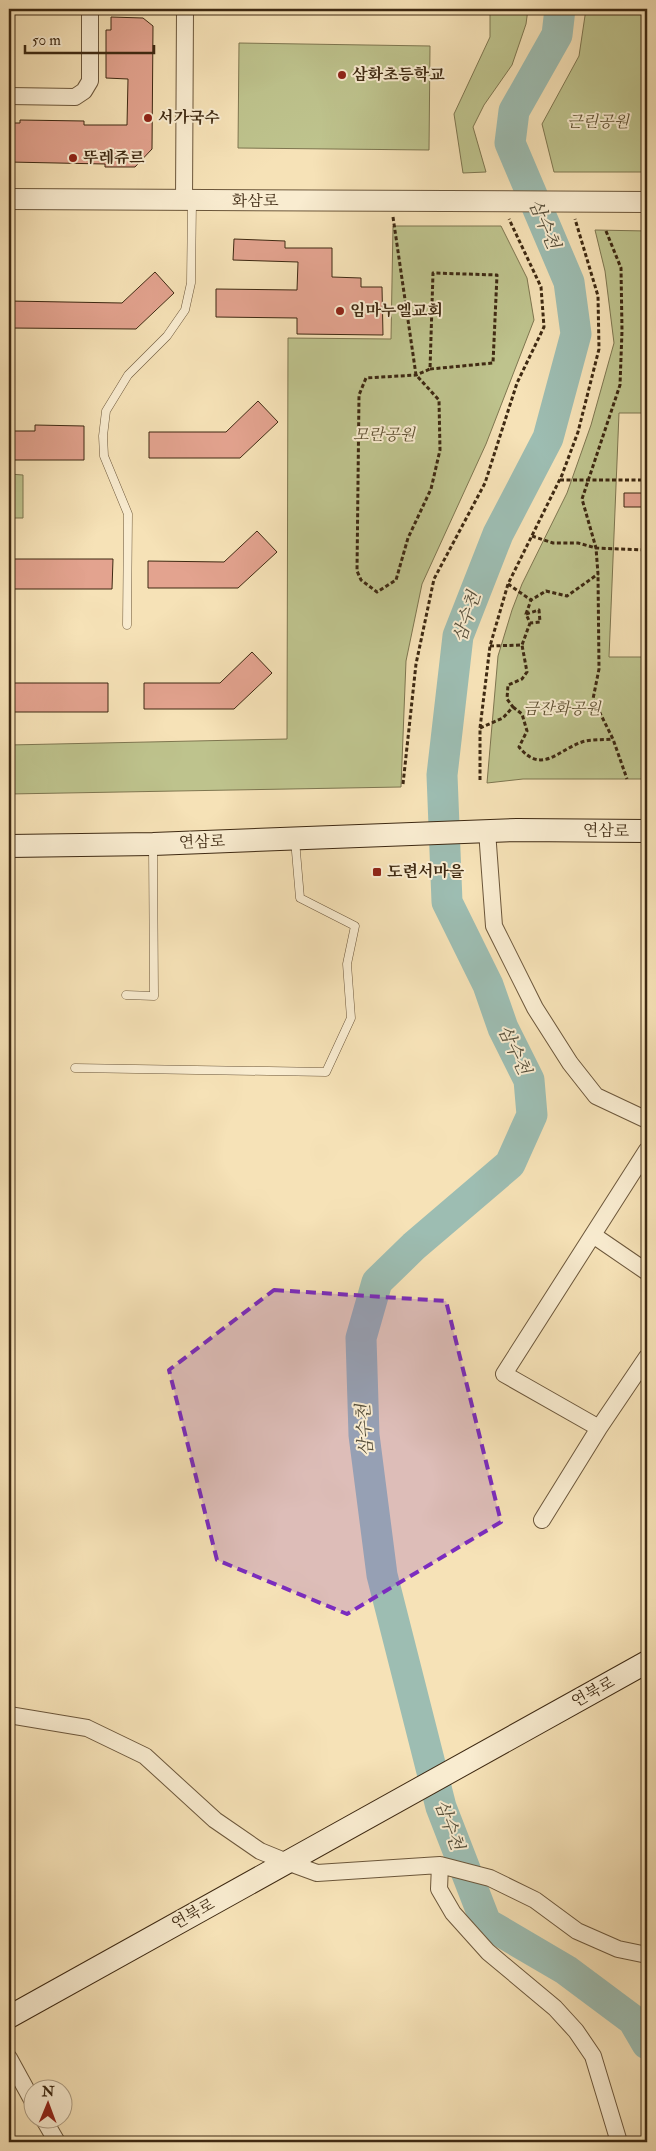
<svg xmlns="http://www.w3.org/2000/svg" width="656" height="2151" viewBox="0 0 656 2151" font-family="'IM FELL Double Pica','Noto Serif KR',serif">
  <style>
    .green { fill: #bec38d; stroke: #7e7650 }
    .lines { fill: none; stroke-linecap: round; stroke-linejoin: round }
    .river { stroke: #9dbdb2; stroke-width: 31 }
    .building { fill: #e3a38f; stroke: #3e2912 }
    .service-casing { stroke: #6c573b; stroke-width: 9 }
    .minor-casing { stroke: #6c573b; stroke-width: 18 }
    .tertiary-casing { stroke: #6c573b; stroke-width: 22 }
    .secondary-casing { stroke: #3e2912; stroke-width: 24 }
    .path { stroke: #3e2912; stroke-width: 3; stroke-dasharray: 4 2.5; stroke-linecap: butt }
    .service { stroke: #f9ecd0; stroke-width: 8 }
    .minor { stroke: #f9ecd0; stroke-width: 16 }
    .tertiary { stroke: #f9ecd0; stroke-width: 20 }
    .secondary { stroke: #f9ecd0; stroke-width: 22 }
    .marked { fill: #7b2cbf; fill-opacity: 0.2; stroke: #7b2cbf; stroke-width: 4; stroke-dasharray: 10 6; stroke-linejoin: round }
    .poi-dot { fill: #8f2418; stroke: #f9ecd0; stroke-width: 2 }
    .labels { text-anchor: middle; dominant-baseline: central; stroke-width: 4; stroke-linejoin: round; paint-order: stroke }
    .poi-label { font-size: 16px; font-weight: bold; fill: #3e2912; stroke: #f9ecd0; text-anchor: start }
    .park-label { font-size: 16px; font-style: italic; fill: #5e5031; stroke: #f9ecd0 }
    .street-label { font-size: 16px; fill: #3e2912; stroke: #f9ecd0 }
    .water-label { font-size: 18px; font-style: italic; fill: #564e3a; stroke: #f9ecd0 }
  </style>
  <rect width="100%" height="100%" fill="#f6e2b7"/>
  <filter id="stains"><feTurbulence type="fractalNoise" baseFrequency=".004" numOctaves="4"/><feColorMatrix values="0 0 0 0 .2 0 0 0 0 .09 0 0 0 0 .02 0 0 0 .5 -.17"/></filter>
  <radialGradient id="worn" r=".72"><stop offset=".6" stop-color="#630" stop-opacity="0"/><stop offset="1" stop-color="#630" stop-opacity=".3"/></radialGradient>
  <path class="green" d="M490,9h38l-2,15 -14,41 -28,40 -11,22 13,45 -23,1 -9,-59 36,-77z
    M586,9h61v163h-93l-12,-48 37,-68z
    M239,43l191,3 -1,104 -191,-2z
    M393,226h108l26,52 7,42 -48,124 -64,140 -16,77 -5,126 -392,7v-49l278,-6 1,-401 103,1z
    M595,230l52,1v182h-28l-10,244h38v114l-5,8h-119l-36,4 11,-127 14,-46 10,-26 45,-91 24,-68 23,-82 -9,-72z
    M9,474l14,1v43h-14z"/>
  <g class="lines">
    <path class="river" d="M560,9l-3,26 -43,76 -4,32 59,139 7,52 -28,104 -50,96 -40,102 -16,139 5,127 41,83 15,43 26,52 3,35 -22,49 -96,82 -37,36 -16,56 3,97 18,140 59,232 45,116 80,47 67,50 14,24"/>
  </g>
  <path class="building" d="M111,17l32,1 10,8 -1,123 -17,18h-30v-3l-96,-2v-39h11v-3l64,1v4h43l1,-46 -22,-1v-48h5z
    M234,239l51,2v7h47v29l29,1v9h21l1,48 -86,-1v-16l-81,-1v-28l81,1 1,-28 -65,-2z
    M155,272l19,21 -38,36 -127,-1v-27l113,2z
    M258,401l20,21 -38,36h-91v-26h77z
    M35,425l49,1v34h-75v-29h26z
    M624,493h23v14h-23z
    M257,531l20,21 -39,36h-90v-27l76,1z
    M9,559h104l-1,30h-103z
    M252,652l20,21 -38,36h-90v-26h76z
    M9,683h99v29h-99z"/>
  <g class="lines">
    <g class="service-casing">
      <path id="service" d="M127,625l1,-111 -24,-58 -1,-20 3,-25 22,-36 39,-39 18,-26 6,-27 1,-82
        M126,995l28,1 -1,-150
        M75,1068l251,4 25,-54 -4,-54 8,-38 -55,-28 -5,-58"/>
    </g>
    <g class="minor-casing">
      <path id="minor" d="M9,96l66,1 9,-6 6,-10v-72
        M184,201l1,-192
        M487,831l7,95 41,82 35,55 26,33 51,24
        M647,1150l-143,224 95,54 48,-71
        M593,1235l54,37
        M542,1520l57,-92
        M9,1715l78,13 58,28 70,64 45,31 27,11 30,11 123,-8 50,13 45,22 42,31 41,18 29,6
        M440,1865l-1,24 14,24 35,39 67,56 21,23 17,25 26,86
        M9,2058l23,42
        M43,2118l14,24"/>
    </g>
    <g class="tertiary-casing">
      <path id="tertiary" d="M9,199l638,3"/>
    </g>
    <g class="secondary-casing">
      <path id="secondary" d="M9,846l144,-2 364,-14 130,1
        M9,2017l638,-355"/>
    </g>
    <path class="path" d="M393,217l23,158 23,25 1,50 -9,39 -23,49 -12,42 -19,12 -16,-12 -4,-9 2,-176 7,-17 50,-3 14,-6 3,-96 64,2 -4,88 -63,6
      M606,231l15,37 1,63 -2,54 -38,114 14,49 2,26 1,95 -6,30 20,40 14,40
      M560,480h87
      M532,536l21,7h25l18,5 51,2
      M508,584l23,16 15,-9 21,5 31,-22
      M526,614l13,-4 1,12 -10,1 -4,-9 5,-14
      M490,646l32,-1 8,-22
      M513,707l9,7 5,17 -8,16c23,28 39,3 63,-5 9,-3 22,-2 31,-3
      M480,728l23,-10 10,-11 -6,-8 1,-14 14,-6 5,-7 -5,-27
      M480,780v-52l10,-82 18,-62 54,-109 16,-43 21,-83 -1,-53 -23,-77
      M403,784l13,-120 18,-85 51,-96 32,-100 27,-56 -3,-40 -32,-68"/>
    <use href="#service" class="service"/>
    <use href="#minor" class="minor"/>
    <use href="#tertiary" class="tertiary"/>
    <use href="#secondary" class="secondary"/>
  </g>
  <path class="marked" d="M274,1290l172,11 55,221 -154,92 -130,-54 -48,-190z"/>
  <g class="poi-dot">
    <circle cx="342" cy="75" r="5"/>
    <circle cx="148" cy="118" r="5"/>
    <circle cx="73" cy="158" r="5"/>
    <circle cx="340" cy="311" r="5"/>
    <rect x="372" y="867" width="10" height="10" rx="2.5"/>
  </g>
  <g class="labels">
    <g class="poi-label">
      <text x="352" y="75">삼화초등학교</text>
      <text x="158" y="118">서가국수</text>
      <text x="83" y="158">뚜레쥬르</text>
      <text x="350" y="311">임마누엘교회</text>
      <text x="387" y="872">도련서마을</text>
    </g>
    <g class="park-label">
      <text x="598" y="122">근린공원</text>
      <text x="384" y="435">모란공원</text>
      <text x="562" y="709">금잔화공원</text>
    </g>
    <g class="street-label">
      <text x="255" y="201">화삼로</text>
      <text transform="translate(606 831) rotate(1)">연삼로</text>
      <text transform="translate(202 842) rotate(-2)">연삼로</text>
      <text transform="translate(593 1692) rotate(-29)">연북로</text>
      <text transform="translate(193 1914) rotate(-29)">연북로</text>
    </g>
    <g class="water-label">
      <text transform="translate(544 224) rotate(67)">삼수천</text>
      <text transform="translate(467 617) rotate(-72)">삼수천</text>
      <text transform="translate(514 1050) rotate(65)">삼수천</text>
      <text transform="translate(365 1430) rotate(-94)">삼수천</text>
      <text transform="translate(449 1825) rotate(70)">삼수천</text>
    </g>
  </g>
  <rect width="656" height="2151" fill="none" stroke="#f6e2b7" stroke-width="30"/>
  <rect x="10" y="10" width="636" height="2131" fill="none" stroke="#3e2912" stroke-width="2.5"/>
  <rect x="15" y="15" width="626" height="2121" fill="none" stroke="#3e2912"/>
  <g transform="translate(48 2104) rotate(1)"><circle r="24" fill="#f9ecd0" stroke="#ae9e84"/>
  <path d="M0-4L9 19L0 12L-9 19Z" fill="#8f2418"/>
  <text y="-8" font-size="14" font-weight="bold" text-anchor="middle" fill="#3e2912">N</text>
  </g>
  <path d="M25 45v8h129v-8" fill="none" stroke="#3e2912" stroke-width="2.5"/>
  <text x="32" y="45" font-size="15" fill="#3e2912" stroke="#f9ecd0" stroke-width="4" paint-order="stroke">50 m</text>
  <rect width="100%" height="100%" filter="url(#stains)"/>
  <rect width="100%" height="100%" fill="url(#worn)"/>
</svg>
